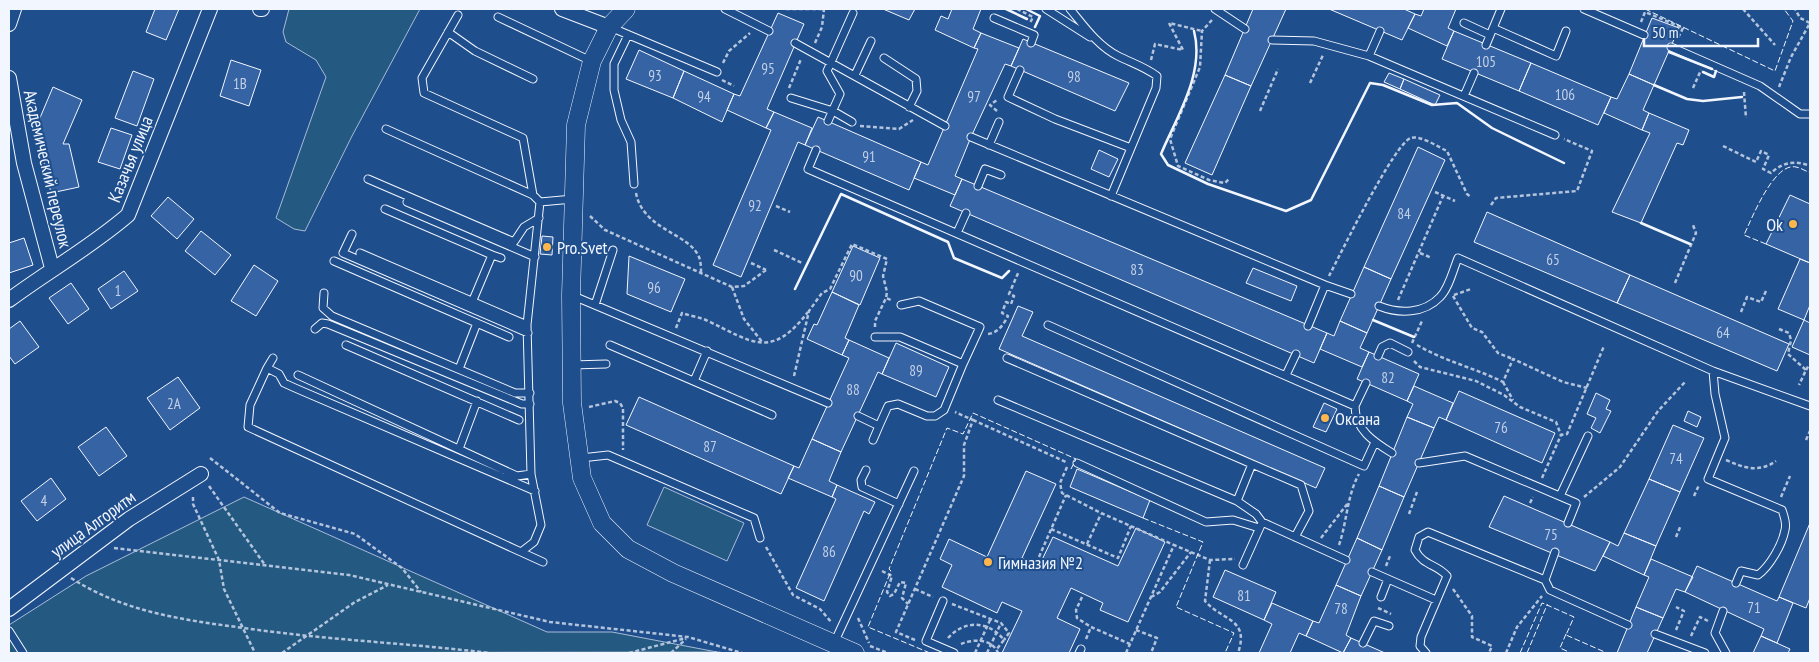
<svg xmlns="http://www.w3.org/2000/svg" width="1819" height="662" viewBox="0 0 1819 662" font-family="'PT Sans Narrow',sans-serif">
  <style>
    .green { fill: #245a82; stroke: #a8bbd7 }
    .building { fill: #3563a3; stroke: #f2f6ff }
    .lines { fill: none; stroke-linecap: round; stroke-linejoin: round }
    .service-casing { stroke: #f2f6ff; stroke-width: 9 }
    .minor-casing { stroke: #f2f6ff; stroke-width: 16 }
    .tertiary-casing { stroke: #f2f6ff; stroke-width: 19 }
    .path { stroke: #b3c4dc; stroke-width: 2.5; stroke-dasharray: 4 2.5; stroke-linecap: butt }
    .service { stroke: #1f4e8c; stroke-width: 7 }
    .minor { stroke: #1f4e8c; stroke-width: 14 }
    .tertiary { stroke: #1f4e8c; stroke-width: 18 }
    .fence { stroke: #f2f6ff; stroke-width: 1; stroke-dasharray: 6 2.5; stroke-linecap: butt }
    .wall { stroke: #f2f6ff; stroke-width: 2.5 }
    .poi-dot { fill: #ffb74d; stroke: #1f4e8c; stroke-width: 2 }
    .labels { text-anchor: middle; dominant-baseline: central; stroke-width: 4; stroke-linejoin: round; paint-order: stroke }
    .number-label { font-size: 15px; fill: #c3d1e8 }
    .street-label { font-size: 18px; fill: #f2f6ff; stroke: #1f4e8c }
    .poi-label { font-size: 18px; fill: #f2f6ff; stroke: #1f4e8c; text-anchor: start }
  </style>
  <rect width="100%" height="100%" fill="#1f4e8c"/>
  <path class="green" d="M289,9h131l-68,127 -47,95 -11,-2 -18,-11 50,-141 -10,-17 -30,-18 -3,-10z
    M664,487l80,36 -17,38 -80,-36z
    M244,497l303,135h65l105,20 -708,1v-28l77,-49z"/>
  <path class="building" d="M155,9h24l-13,31 -20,-8z
    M883,9h32l-6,11z
    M952,9h29l-8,20 8,4 -7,15 -39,-18 6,-14 7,3z
    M1253,9h33l-35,77 -26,-11z
    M1329,9h75l11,5 -13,26z
    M1424,9h32l-8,19 6,3 -7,15 -39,-18 7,-14 6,2z
    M778,13l26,11 -37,85 7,3 -8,16 -39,-18 7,-16 6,2z
    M1652,18l27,10 -25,57 -25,-11z
    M1454,31l77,32 -12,28 -77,-32z
    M981,33l38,15 -8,18 -6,-2 -34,73 -16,39 7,3 -7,16 -41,-17 7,-16 7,3 50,-116 -4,-1z
    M1023,39l106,44 -14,28 -104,-45z
    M639,50l45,21 -11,27 -47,-19z
    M231,60l30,10 -12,36 -29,-10z
    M1531,63l80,34 -13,28 -79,-34z
    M133,71l21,8 -17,47 -22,-8z
    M684,71l50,23 -12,28 -49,-24z
    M1389,73l15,6 -4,10 -16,-7z
    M1629,74l25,11 -11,25 6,3 -7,17 -38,-17 7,-16 6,2z
    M1225,75l26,11 -39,89 -27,-12z
    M1404,79l36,16 -5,10 -35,-16z
    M53,87l29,13 -19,44h6l10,43 -28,6 -10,-43 -7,-18z
    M774,112l38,16 -7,17 -7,-3 -57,135 -28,-12 58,-135 -5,-2z
    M1649,113l40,17 -6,15 -6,-2 -36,80 -29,-11 38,-79 -8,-3z
    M818,117l103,45 -12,28 -104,-45z
    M111,128l21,7 -12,34 -22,-7z
    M1418,147l27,13 -54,119 -27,-12z
    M1099,150l19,9 -9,18 -18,-8z
    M962,179l365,154 -13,30 -364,-157z
    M1790,195l20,9v59l-44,-19z
    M168,197l26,22 -17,20 -26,-23z
    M1487,212l143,63 -13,28 -143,-61z
    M201,231l30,24 -16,20 -30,-24z
    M542,236l11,1 -1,18 -12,-1z
    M24,238l9,27 -24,8v-30z
    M853,246l27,12 -20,47 -28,-13z
    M629,256l56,23 -14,33 -44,-18z
    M1800,259l10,4v42l-6,15 -26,-11z
    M254,265l24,16 -22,35 -25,-15z
    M1364,267l27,12 -24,54 -27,-12z
    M1253,268l44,18 -6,15 -45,-18z
    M124,271l14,20 -27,18 -13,-20z
    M1630,275l159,69 -12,27 -160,-68z
    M71,283l18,26 -21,15 -19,-26z
    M832,292l27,13 -14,33 4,2 -7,15 -35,-16 7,-15 3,1z
    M1018,306l15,6 -11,24 303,132 -9,20 -317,-139z
    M1804,320l6,3v32l-18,-8z
    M20,321l19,26 -24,17 -6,-8v-27z
    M1340,321l27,12 -7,15 9,4 -7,15 -42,-18 7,-16 7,3z
    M849,340l40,18 -7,16 -4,-2 -37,80 -29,-13 37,-81 -7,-3z
    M896,343l53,24 -13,30 -54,-23z
    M1369,352l50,22 -12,27 -50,-22z
    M178,377l22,31 -30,22 -23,-32z
    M1414,386l39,17 -7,17 -7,-3 -5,11 -27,-11 6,-13 -6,-3z
    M1459,391l96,42 -13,30 -96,-43z
    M1596,393l14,7 -4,9 5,2 -11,22 -9,-5 5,-10 -9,-4z
    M639,397l155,69 -13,28 -155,-69z
    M1324,403l13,6 -11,23 -13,-5z
    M1688,411l13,6 -4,10 -13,-6z
    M1407,417l27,11 -30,69 -25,-11z
    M1673,425l31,13 -24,54 -31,-13z
    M106,427l21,29 -28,20 -21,-29z
    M812,439l29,13 -12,29 8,4 -5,12 -44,-19 6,-12 5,2z
    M1077,469l73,31 -7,18 -73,-31z
    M1026,471l30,13 -34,74 17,8 14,-29 65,29 18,-38 29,14 -37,80 -28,-12 3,-7 -32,-15 -14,30 23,11 -11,24h-67l20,-42 -20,-9 -5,11 -55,-26 10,-22 -12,-6 9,-20 38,18z
    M51,478l15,21 -29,22 -16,-20z
    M1649,479l31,13 -24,54 -32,-13z
    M837,485l38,17 -6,12 -5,-3 -40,90 -28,-13 40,-89 -4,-2z
    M1379,486l25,11 -22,53 -25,-12z
    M1504,496l106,46 -15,29 -106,-44z
    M1810,523v75l-4,10 -27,-11z
    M1624,533l32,13 -12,29 -41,-19 7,-14 8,4z
    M1357,538l25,12 -21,46 -25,-11z
    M1651,559l42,18 -8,15 -9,-3 -13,29 -27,-11 13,-30 -5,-2z
    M1697,566l80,35 2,-4 14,6 -16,40 -16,-7 3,-7 -79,-37z
    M1225,570l51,22 -12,28 -51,-23z
    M1336,585l25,11 -15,39 5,3 -8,15 -37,-17 7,-15 6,2z
    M1272,603l41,18 -7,15 -7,-3 -9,20h-31l13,-29 -8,-4z
    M1636,607l27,11 -16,35h-30z
    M1761,636l29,13 -2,4h-35z
    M1351,638l34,15h-42z"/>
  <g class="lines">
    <g class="service-casing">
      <path id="service" d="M725,9l44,22
        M1046,9l44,28
        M1070,9c14,17 28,37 48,47 14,7 27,11 39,20l-1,12 -45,108
        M1215,9l30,20
        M1584,9l60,26
        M458,15l-36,63 2,15 99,45 10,57
        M498,17l93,44
        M994,18l40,17 -3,8
        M1464,23l26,12
        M610,27l107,45
        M1493,28l63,28 10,-25
        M448,32l27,19 58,28
        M628,35l-14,29v26l7,30 10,22 3,42
        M1272,40l42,1 55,15 186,79
        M795,43l150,83
        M1486,45l15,-36
        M1671,47l89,39 40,28h10
        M1369,56l11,-25
        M884,58l32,21 1,12 -8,16
        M1020,70l-12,27 47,22 76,29
        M855,75l16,-34
        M1464,96l10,-23
        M791,98l42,13 19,11
        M828,121l12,-27 -13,-23 26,-58
        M386,129l147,66 7,7
        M971,137l354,148 -17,41
        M989,145l10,-23
        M816,150l-8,19 547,237c0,24 19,36 37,47
        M368,179l146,63 10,-15 15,-9
        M978,186l7,-17 16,6
        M407,202l128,55
        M385,209l107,46
        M957,233l9,-20
        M352,234l-9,19 185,80
        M360,253l167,72
        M334,261l175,76
        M1325,285l26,9
        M324,293l-1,15 9,8 183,77h15
        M571,295l257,108
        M473,300l19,-45 9,3
        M595,305l18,-55
        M901,305l18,-4 61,26 -17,37
        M1379,306c20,8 45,8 61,-9 9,-9 13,-27 18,-39l255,113 97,35
        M1048,325l316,141 11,-24
        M315,329l7,-6 6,1 194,80h8
        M346,345l173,75
        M610,345l162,70
        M1378,356l4,-9 8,-4 18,9
        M273,358l-6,10 12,6 5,9 11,5 240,103
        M1007,358l245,106 -15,37 19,13 6,8 84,38
        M572,365l34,-1
        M267,368l-17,37 -2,22 273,125 13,-10 7,-17 -10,-51 -4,-149 13,-123 33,-3
        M459,369l18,-46
        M1713,371l2,23 10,44 -17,41 74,31c2,6 5,13 3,20 -3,15 -15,36 -27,45l-17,-4 -5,12
        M298,375l219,101 14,-2
        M1286,375l10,-21
        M694,381l13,-30
        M998,400l239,101
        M1355,406l11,-23
        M858,416l21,10 9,-20 10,-2 29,12h8l9,-6 19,-46 -63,-27h-25
        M873,440l6,-14
        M459,449l18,-48
        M581,458l27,-3 139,60 7,3 6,20
        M1077,463l129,59 27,-2 26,8
        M1419,463l46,-7 111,47 -8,20
        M1252,464l49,21 8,26 -14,26
        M866,470l-5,10 1,7 37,17
        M1560,496l28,-60
        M521,552l22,10
        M1243,565l18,-40
        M1372,572l64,28
        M1545,580l10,-28
        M1381,597l7,-18
        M943,601l-17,40 28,12
        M1723,611l-8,22 11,20
        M9,631l14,22
        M1655,634l50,19
        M834,643l80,-172
        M1363,643l11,-22 15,5
        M1079,653l2,-4
        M1426,653l-6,-7 1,-9 26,-61c-10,-12 -24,-10 -32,-26l4,-13 9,-5 117,48 5,10 78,35"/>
    </g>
    <g class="minor-casing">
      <path id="minor" d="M260,9h2
        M562,9l47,18
        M9,24l5,-15
        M9,78l15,85 28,105
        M9,300c39,-29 82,-53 119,-85l82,-206
        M9,609l120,-90 72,-45"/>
    </g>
    <g class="tertiary-casing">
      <path id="tertiary" d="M626,9l-17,18 -17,34 -16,64 -5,170 1,108 10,75 20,45 26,26 45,24 182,80"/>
    </g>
    <path class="path" d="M786,9h38
      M1017,9l16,8 -3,6
      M1743,9l32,36
      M1212,20l-10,11 -2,36 -30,72 8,27 31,14 16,3 4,-4
      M1641,22l4,-10 38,16 -5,10
      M815,43l7,-16 2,-18
      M1151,60l4,-16 28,6 -14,-27 33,8
      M723,63l6,-12 21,-18
      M722,80l12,6
      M1310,83l13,-28
      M1779,87l12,-30 19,-34 -10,-5 -5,-9
      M789,88l12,-29
      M1693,88l8,-18
      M1744,92l2,26
      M997,111l-7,-6 7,-5
      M1260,111l18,-42
      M860,126l39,3 14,-9
      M1723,146l33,16 5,-11 8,4 -6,14 8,4c12,-11 24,-13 39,-7
      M1435,192l20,9
      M636,193c7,37 53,40 63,64 2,5 2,11 2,16
      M1491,205l5,-7 81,-7 15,-40 -28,-12
      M776,206l14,6
      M590,216l15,14 127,57 12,-1 22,-16
      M774,250l28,13
      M1420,253l12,5
      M751,263l15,7
      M1329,276c11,-21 66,-134 82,-138 10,-3 27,9 36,13l20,43 4,3
      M1675,283l21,-50 -3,-8
      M732,287l12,32 19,24
      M1454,295l17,-6
      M1453,296l19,32 10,4 16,21 15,6
      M1398,300l45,-104
      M1741,312l6,-15 14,5 5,-11
      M875,327v-6l11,-23 5,2
      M676,328l6,-15c8,3 18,4 26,8 44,21 63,39 100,-9
      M1779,329l10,4 2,7 -3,14 18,16 -7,15
      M988,334c10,-1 16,-10 20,-18l-6,-3 4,-11 5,2 3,-8 -5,-2 10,-23
      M1412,343l10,-22
      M1417,345c27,16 58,23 86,37l10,-23 50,23 24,6
      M1414,361l6,6 56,14 28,14 16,12 36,15 5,13
      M1806,370l3,-5
      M794,376l15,-65 13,-18 8,-4 22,-45 35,15 -4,17 4,16 -1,6
      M1503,382l10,18
      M589,407l26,-6 5,2 3,5v42
      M973,420l93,42
      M1806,440l4,-9
      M210,458l70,55 75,21 47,34 19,24
      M1726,460c18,8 33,13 50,1
      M1067,467l-7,16 2,10 39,20 73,32
      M1542,478l19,-43 6,-1 37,-88
      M209,486l56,79
      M1694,496l5,-11
      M193,497v7l26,56 5,29 31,64
      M1584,497l36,-30 38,-56 28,-30
      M1781,497l9,-21
      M1530,503l3,-6
      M1409,514l8,-22
      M1051,529l67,29 13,-32
      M1676,537l5,-12
      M1321,538l27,-35
      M1087,544l14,-30
      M1339,545c8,-23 8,-50 20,-71
      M766,547l27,48 27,14 12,14
      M114,548l235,27 201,47 138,15 54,16
      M1039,557l27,-62
      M1210,560l-5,41c17,20 45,17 33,52
      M1386,566l4,-10
      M882,571l10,5 -5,16 3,4 4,-2 6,-12 6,1 -4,15 6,6
      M71,578c53,34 112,42 173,50 82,12 164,15 245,25
      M915,589l18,8
      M1453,589l19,27v21l20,9 -3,7
      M1082,597l-6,13 1,8 14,9
      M1151,597l9,-5 31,-40
      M952,604l49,19 8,10 -5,7
      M1378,608l13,6
      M858,618l11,25
      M1136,630l21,8 -6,15
      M1676,630l8,-19 -8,-4
      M1691,636l9,-19 8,4
      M948,638c16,-18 40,-18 56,2l-8,10
      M1086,639l5,-12 39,17
      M915,640l-19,-8 68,-156v-31l9,-25 -18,-8
      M961,644c12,-5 31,-6 37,9
      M870,646l18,7
      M282,653l73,-51 33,-17
      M629,653l57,-15
      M671,653l15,-14
      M975,653l16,-35
      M987,653l14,-30
      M1126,653l48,-108 36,15 25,-1
      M1506,653l11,-26 25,-31"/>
    <use href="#service" class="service"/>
    <use href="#minor" class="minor"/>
    <use href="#tertiary" class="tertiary"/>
    <path class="fence" d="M1645,9l130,62 18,-50 -9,-12
      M1766,244l-22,-9c8,-17 30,-73 52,-68 5,1 10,4 14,6
      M1143,518l60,24 -27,65 58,26 -9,20
      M1566,634l-6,14 11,5
      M930,653l-62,-26 23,-56 -2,-2 58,-141 16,6 10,-21 103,46 -5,10
      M1520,653l22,-50 6,2
      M1527,653l20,-48 27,12 -8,18 41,18"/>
    <path class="wall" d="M1006,9l21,10
      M1026,9l14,7 -5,11
      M1194,31c11,42 -17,85 -33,123l7,11 40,19 78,27 25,-11 59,-117 13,2 49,20 25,-2 35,25 72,35
      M1669,52l43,17
      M1703,72l11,5 2,-6
      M1654,85l33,14 16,2 39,-4
      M1641,223l49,21
      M795,289l46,-95 107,48 6,16 48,20 7,-7
      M1373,320l41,17
      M716,653h4"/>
  </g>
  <g class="poi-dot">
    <circle cx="1793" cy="224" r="5"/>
    <circle cx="547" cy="247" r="5"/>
    <circle cx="1325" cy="418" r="5"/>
    <circle cx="988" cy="562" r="5"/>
  </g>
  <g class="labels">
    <g class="number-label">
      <text x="1486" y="61">105</text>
      <text x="768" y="68">95</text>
      <text x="655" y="75">93</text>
      <text x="1074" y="76">98</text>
      <text x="240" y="83">1В</text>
      <text x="1565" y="94">106</text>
      <text x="704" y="96">94</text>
      <text x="974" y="96">97</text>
      <text x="869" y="156">91</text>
      <text x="755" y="205">92</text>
      <text x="1404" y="213">84</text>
      <text x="1553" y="259">65</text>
      <text x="1137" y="269">83</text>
      <text x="856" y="275">90</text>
      <text x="654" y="287">96</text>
      <text x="118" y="290">1</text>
      <text x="1723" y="332">64</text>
      <text x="916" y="370">89</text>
      <text x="1388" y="377">82</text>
      <text x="853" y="389">88</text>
      <text x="174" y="403">2А</text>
      <text x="1501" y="427">76</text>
      <text x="710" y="446">87</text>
      <text x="1676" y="458">74</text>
      <text x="44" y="500">4</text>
      <text x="1551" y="534">75</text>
      <text x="829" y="551">86</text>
      <text x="1244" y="595">81</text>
      <text x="1754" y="607">71</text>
      <text x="1341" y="608">78</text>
    </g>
    <g class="street-label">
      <text transform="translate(130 159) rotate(-68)">Казачья улица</text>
      <text transform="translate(48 169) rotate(77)">Академический переулок</text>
      <text transform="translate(93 524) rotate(-36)">улица Алгоритм</text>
    </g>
    <g class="poi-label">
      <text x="1783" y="224" text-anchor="end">Ok</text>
      <text x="557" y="247">Pro.Svet</text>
      <text x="1335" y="418">Оксана</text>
      <text x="998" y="562">Гимназия №2</text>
    </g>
  </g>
  <rect width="1819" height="662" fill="none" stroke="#f2f6ff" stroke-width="20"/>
  <path d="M1644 38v8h114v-8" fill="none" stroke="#f2f6ff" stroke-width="2.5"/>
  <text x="1652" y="38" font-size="15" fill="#f2f6ff" stroke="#1f4e8c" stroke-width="4" paint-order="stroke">50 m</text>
</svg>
